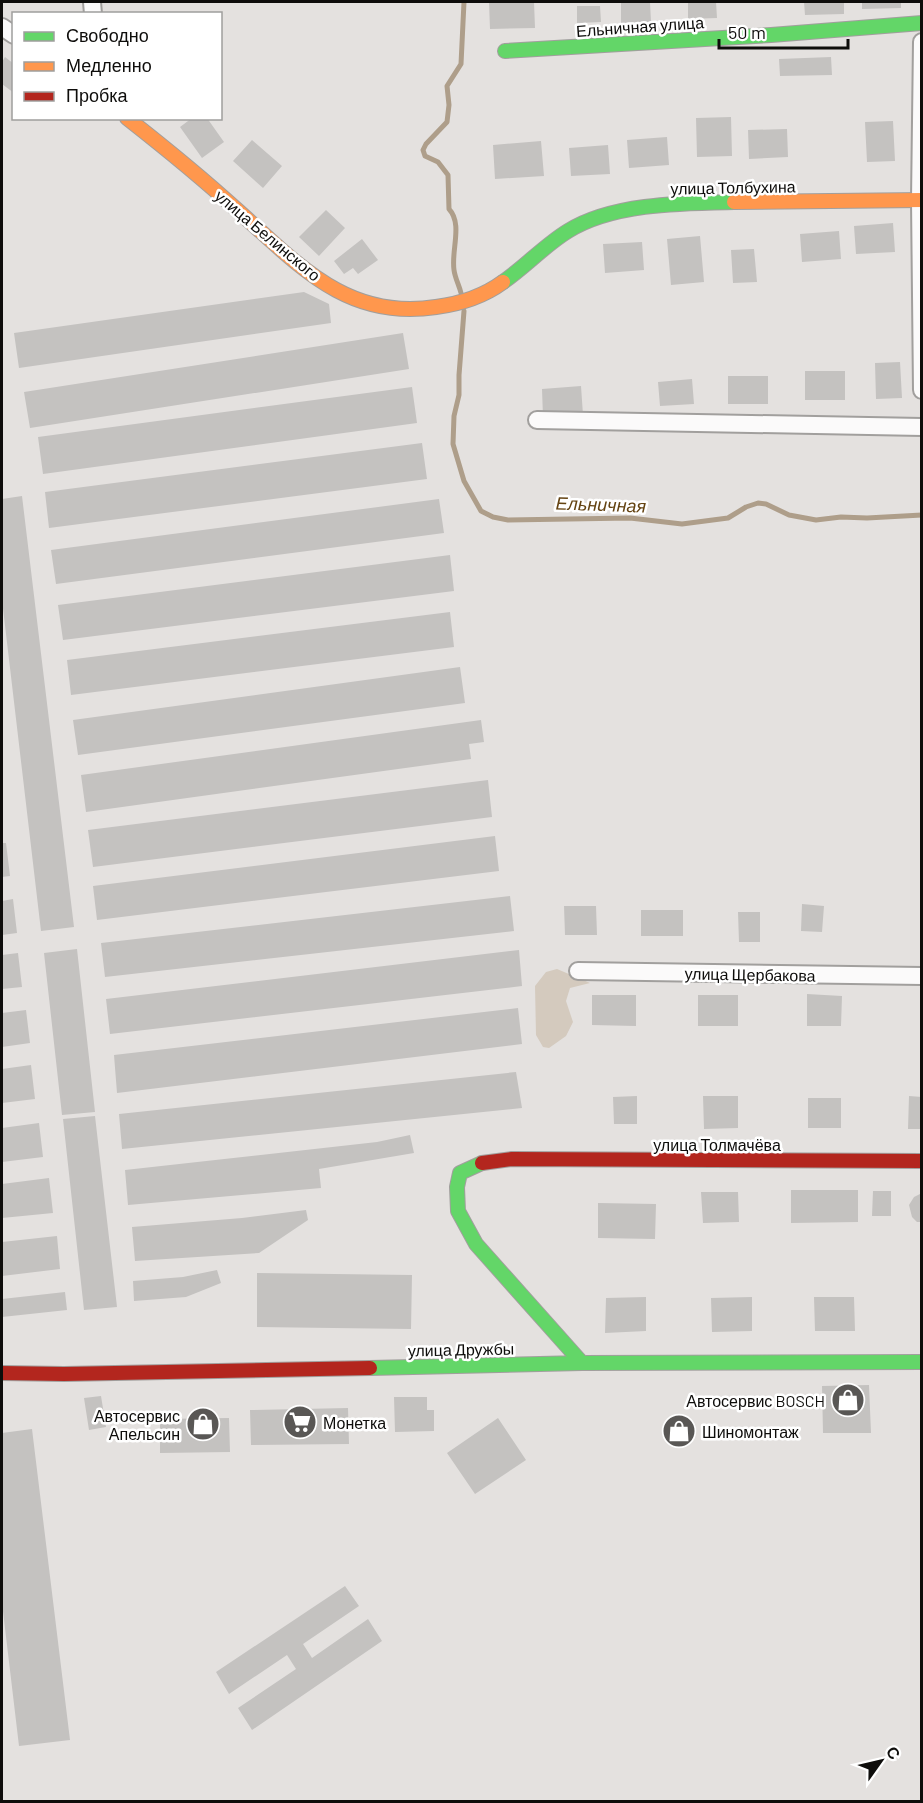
<svg xmlns="http://www.w3.org/2000/svg" width="923" height="1803" viewBox="0 0 923 1803" font-family="Barlow,sans-serif">
  <style>
    .green { fill: #d4cabe }
    .lines { fill: none; stroke-linecap: round; stroke-linejoin: round }
    .stream { stroke: #ae9e8a; stroke-width: 5 }
    .building { fill: #c4c2c0 }
    .street-casing { stroke: #a19f9d; stroke-width: 20 }
    .fast-casing { stroke: #a19f9d; stroke-width: 16 }
    .slow-casing { stroke: #a19f9d; stroke-width: 16 }
    .jam-casing { stroke: #a19f9d; stroke-width: 16 }
    .street { stroke: #fbfafa; stroke-width: 16 }
    .fast { stroke: #63d668; stroke-width: 14 }
    .slow { stroke: #ff974d; stroke-width: 14 }
    .jam { stroke: #b3261e; stroke-width: 14 }
    .labels { text-anchor: middle; dominant-baseline: central; stroke-width: 5; stroke-linejoin: round; paint-order: stroke }
    .street-label { font-size: 16px; fill: #0e0d0b; stroke: #fff }
    .poi-label { font-size: 16px; fill: #0e0d0b; stroke: #fff; text-anchor: end }
    .water-label { font-size: 18px; font-style: italic; fill: #644312; stroke: #fff }
  </style>
  <rect width="100%" height="100%" fill="#e4e1df"/>
  <path class="green" d="M557,969l33,14 -20,5 -4,13 7,21 -7,14 -17,12 -6,-1 -7,-12 -1,-49 11,-14z"/>
  <g class="lines">
    <path class="stream" d="M461,293c-2,-8 -6,-15 -7,-23 -3,-20 9,-46 -5,-61l-1,-34 -10,-13 -13,-6 -2,-6 3,-6 21,-22 2,-17 -2,-19 14,-22 3,-62
      M464,311l-5,64v20l-5,21 -1,28 11,37 17,30 12,6 15,3 122,-2 52,6 46,-6 18,-11 12,-4 8,1 23,11 27,5 25,-3 26,1 55,-3"/>
  </g>
  <path class="building" d="M489,2h45l1,26 -45,1z
    M621,2h29l1,20 -30,1z
    M688,2h28l1,16 -29,1z
    M804,2h40v12l-39,1z
    M862,2h39v6l-39,1z
    M577,6h23l1,16 -24,1z
    M5,57l9,7v29l-12,-9v-22z
    M831,57l1,18 -52,1 -1,-17z
    M731,117l1,39 -35,1 -1,-39z
    M192,118h15l17,24 -22,16 -22,-31z
    M893,121l2,40 -28,1 -2,-40z
    M787,129l1,28 -39,2 -1,-29z
    M667,137l2,28 -40,3 -2,-28z
    M252,140l30,26 -19,22 -30,-27z
    M541,141l3,35 -49,3 -2,-34z
    M608,145l2,29 -39,2 -2,-28z
    M326,210l19,18 -26,28 -20,-19z
    M893,223l2,29 -39,2 -2,-28z
    M839,231l2,28 -39,3 -2,-28z
    M700,236l4,46 -33,3 -4,-46z
    M362,239l16,21 -20,14 -5,-6 -9,6 -10,-13z
    M642,242l2,28 -39,3 -2,-29z
    M754,249l3,33 -24,1 -2,-33z
    M304,292l25,12 2,19 -312,45 -5,-35z
    M403,333l6,36 -379,59 -6,-36z
    M900,362l2,36 -26,1 -1,-36z
    M805,371h40v29h-40z
    M728,376h40v28h-40z
    M692,379l2,25 -34,2 -2,-24z
    M581,386l2,29 -40,2 -1,-28z
    M412,387l5,36 -374,51 -5,-37z
    M422,443l5,36 -378,49 -4,-36z
    M22,496l52,431 -33,4 -39,-331v-101z
    M439,499l5,34 -388,51 -5,-34z
    M450,555l4,36 -391,49 -5,-35z
    M450,612l4,35 -383,48 -4,-35z
    M460,667l5,36 -387,52 -5,-35z
    M481,720l3,22 -15,2 2,15 -385,53 -5,-37z
    M488,780l4,37 -399,50 -5,-37z
    M495,836l4,35 -402,49 -4,-34z
    M2,843h4l4,33 -8,1z
    M510,896l4,35 -409,46 -4,-34z
    M13,899l4,34 -15,2v-34z
    M802,904l22,2 -2,26 -21,-1z
    M564,906h32l1,29h-32z
    M641,910h42v26h-42z
    M738,912h22v30h-21z
    M77,949l18,163 -33,3 -18,-162z
    M519,950l3,36 -412,48 -4,-35z
    M18,953l4,34 -20,2v-34z
    M807,994l35,2 -1,30h-34z
    M592,995h44v31l-44,-1z
    M698,995h40v31h-40z
    M518,1008l4,36 -405,49 -3,-38z
    M26,1010l4,33 -28,4v-34z
    M31,1065l4,34 -33,4v-34z
    M516,1072l6,36 -400,41 -3,-35z
    M637,1096v28h-23l-1,-27z
    M703,1096h35v32l-34,1z
    M909,1096l13,1v32h-14z
    M808,1098h33v30h-33z
    M95,1116l22,191 -33,3 -21,-191z
    M39,1123l4,34 -41,5v-34z
    M410,1135l4,18 -95,16 2,19 -193,17 -3,-35 252,-28z
    M49,1178l4,35 -51,5v-34z
    M791,1190h67v32l-67,1z
    M873,1191h18v25h-19z
    M701,1192h37l1,30 -36,1z
    M922,1193v29h-5l-5,-5 -3,-12 5,-8z
    M598,1203l58,1 -1,35 -57,-1z
    M306,1210l2,10 -49,33 -124,8 -3,-34 110,-9z
    M57,1236l3,33 -58,7v-34z
    M217,1270l4,13 -35,14 -52,4 -1,-20 50,-4z
    M257,1273l155,2 -1,54 -154,-2z
    M65,1292l2,18 -65,7v-18z
    M646,1297v34l-41,2 1,-35z
    M752,1297v34l-40,1 -1,-34z
    M814,1297h40l1,34h-40z
    M869,1385l2,48h-48l-1,-47z
    M101,1396l5,31 -17,3 -5,-32z
    M394,1397h33v13h7v21l-39,1z
    M348,1408l1,36 -98,1 -1,-35z
    M229,1418l1,34 -70,1v-34z
    M498,1418l28,42 -51,34 -28,-41z
    M32,1429l38,311 -51,6 -17,-143v-170z
    M345,1586l14,20 -56,38 9,14 56,-39 14,22 -130,89 -14,-22 58,-39 -9,-14 -58,39 -13,-22z"/>
  <g class="lines">
    <g class="street-casing">
      <path id="street" d="M92,2l1,12
        M2,27l12,8
        M922,42l-2,158 2,190
        M537,420l385,7
        M578,971l344,5"/>
    </g>
    <g class="fast-casing">
      <path id="fast" d="M505,51l266,-16 151,-12
        M503,282c23,-16 42,-37 65,-51 45,-28 115,-28 166,-29
        M482,1163l-22,10 -3,14 1,24 18,33 106,119
        M370,1368l212,-5 340,-1"/>
    </g>
    <g class="slow-casing">
      <path id="slow" d="M127,118c37,29 74,59 109,91 61,54 110,112 200,98 23,-3 48,-11 67,-25
        M734,202l188,-2"/>
    </g>
    <g class="jam-casing">
      <path id="jam" d="M482,1163l30,-4 410,2
        M2,1373l62,1 306,-6"/>
    </g>
    <use href="#street" class="street"/>
    <use href="#fast" class="fast"/>
    <use href="#slow" class="slow"/>
    <use href="#jam" class="jam"/>
  </g>
  <defs>
    <g id="shop-disc" transform="scale(1.725)"><circle r="9.5" fill="#595755" stroke="#fff"/><path d="M-5-2.5h2.3a2.7 3.5 0 0 1 5.4 0H5L5.5 6h-11ZM-1.5-2.5h3a1.5 2.3 0 0 0-3 0Z" fill="#fff"/></g>
    <g id="supermarket-disc" transform="scale(1.725)"><circle r="9.5" fill="#595755" stroke="#fff"/><path d="M-6-5.5h2.5l.6 2H6L4.5 2H-2.5L-4.4-4H-6ZM-1.5 3.2a1.3 1.3 0 1 0 .1 0ZM3 3.2a1.3 1.3 0 1 0 .1 0Z" fill="#fff"/></g>
  </defs>
  <g fill-rule="evenodd">
    <use href="#shop-disc" x="848" y="1400"/>
    <use href="#supermarket-disc" x="300" y="1422"/>
    <use href="#shop-disc" x="203" y="1424"/>
    <use href="#shop-disc" x="679" y="1431"/>
  </g>
  <g class="labels">
    <g class="street-label">
      <text transform="translate(640 26) rotate(-4)">Ельничная улица</text>
      <text transform="translate(733 187) rotate(-1)">улица Толбухина</text>
      <text transform="translate(268 235) rotate(40)">улица Белинского</text>
      <text transform="translate(750 974) rotate(1)">улица Щербакова</text>
      <text x="717" y="1144">улица Толмачёва</text>
      <text transform="translate(461 1349) rotate(-1)">улица Дружбы</text>
    </g>
    <g class="poi-label">
      <text x="825" y="1400">Автосервис BOSCH</text>
      <text x="180" y="1415">Автосервис<tspan x="180" dy="18">Апельсин</tspan></text>
      <text x="323" y="1422" text-anchor="start">Монетка</text>
      <text x="702" y="1431" text-anchor="start">Шиномонтаж</text>
    </g>
    <g class="water-label">
      <text transform="translate(601 504) rotate(2)">Ельничная</text>
    </g>
  </g>
  <rect width="923" height="1803" fill="none" stroke="#0e0d0b" stroke-width="6"/>
  <rect x="12" y="12" width="210" height="108" fill="#ffffff" stroke="#9f9e9d" stroke-width="1.5"/>
  <rect x="24" y="32" width="30" height="9" fill="#63d668" stroke="#9f9e9d" stroke-width="1.5"/>
  <text x="66" y="42" font-size="18" fill="#0e0d0b">Свободно</text>
  <rect x="24" y="62" width="30" height="9" fill="#ff974d" stroke="#9f9e9d" stroke-width="1.5"/>
  <text x="66" y="72" font-size="18" fill="#0e0d0b">Медленно</text>
  <rect x="24" y="92" width="30" height="9" fill="#b3261e" stroke="#9f9e9d" stroke-width="1.5"/>
  <text x="66" y="102" font-size="18" fill="#0e0d0b">Пробка</text>
  <g transform="translate(881 1761) rotate(56)" stroke="#ffffff" stroke-width="4.5" paint-order="stroke">
  <path d="M0-4.5L10 22L0 15L-10 22Z" fill="#0e0d0b"/>
  <text y="-9" font-size="16" font-weight="bold" text-anchor="middle" fill="#0e0d0b">С</text>
  </g>
  <path d="M719 39v9h129v-9" fill="none" stroke="#0e0d0b" stroke-width="3"/>
  <text x="728" y="39" font-size="18" fill="#0e0d0b" stroke="#ffffff" stroke-width="4.5" paint-order="stroke">50 m</text>
</svg>
